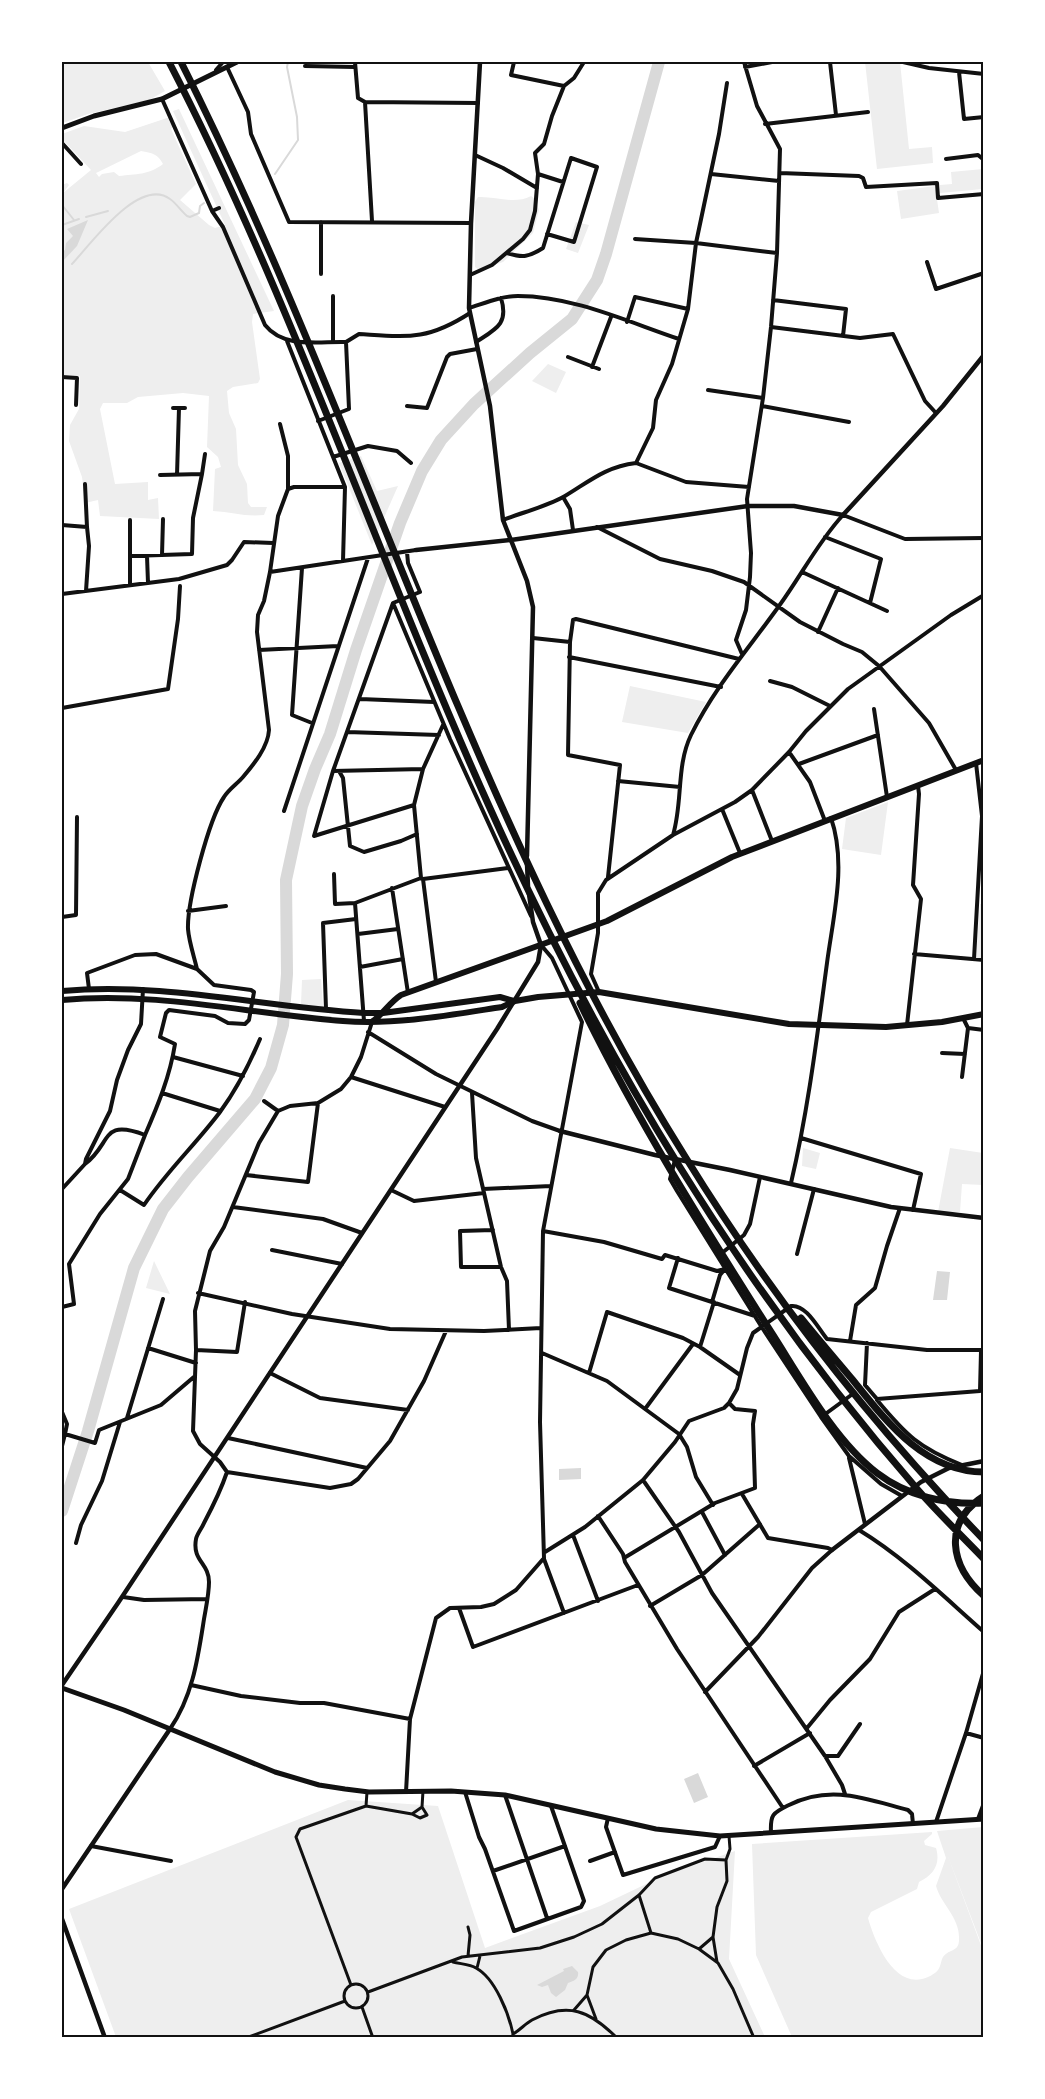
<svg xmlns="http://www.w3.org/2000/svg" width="1045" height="2099" viewBox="0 0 1045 2099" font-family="'Golos Text',sans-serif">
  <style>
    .green { fill: #eee; fill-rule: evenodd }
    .water { fill: #d9d9d9 }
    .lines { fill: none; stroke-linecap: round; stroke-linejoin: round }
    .stream { stroke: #d9d9d9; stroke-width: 2 }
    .river { stroke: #d9d9d9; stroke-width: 12 }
    .pedestrian { stroke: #111; stroke-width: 3 }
    .minor { stroke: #111; stroke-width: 4 }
    .tertiary { stroke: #111; stroke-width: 4.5 }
    .secondary { stroke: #111; stroke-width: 5 }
    .primary { stroke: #111; stroke-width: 6 }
    .motorway { stroke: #111; stroke-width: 7 }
    .neatline { fill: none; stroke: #111; stroke-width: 2 }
  </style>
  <rect width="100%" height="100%" fill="#fff"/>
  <path class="green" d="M62,62h86l17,29 -16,9 -61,14 -25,9 -1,-52 2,-1z
    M865,62h35l9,87 23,-2 1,16 -56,6z
    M179,109l95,202 -21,3 -1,8 8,57 -2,4 -25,4 -6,4 2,22 7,16 2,36 9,19 1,19 3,4h16l-3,8c-19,2 -32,-3 -51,-4l2,-42 6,-2 -3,-10 -11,-10 2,-51 -26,-3 -45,4 -11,6h-24l-3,6 15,75 33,-2v18l10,-2 1,21 -59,-3 -2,-16 -13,3 -3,-26 -13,-36 1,-16 9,-16 1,-33 -18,-1v-190l5,-2 2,2 -6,8 28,-23 -29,-31v-5l22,-8 41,6 45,-15 3,9 -2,3 25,55 -16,16 29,25 6,3 10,-3 -52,-114zM141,151c11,2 17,3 22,13 -14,11 -27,10 -44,12l-5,-4 -12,2 -3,3 -3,-4z
    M983,169v20l-43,4v-8l12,-1 -1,-12z
    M935,186l4,27 -38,6 -4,-28z
    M531,196l4,3 4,11 -6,23 -30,29 -24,8 -4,-3v-65l3,-5c18,-1 36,8 53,-1z
    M576,222l13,3 -11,28 -12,-4z
    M548,364l18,8 -10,21 -24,-12z
    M361,456l16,35 21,-5 -26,59 -33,-82z
    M630,686l76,16 -18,31 -66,-11z
    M888,802l-7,53 -39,-6 4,-31z
    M980,904h3v55h-7z
    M321,979l2,28 -22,-3 1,-24z
    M803,1148l17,5 -4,16 -14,-3z
    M950,1148l33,5v32l-21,-1 -2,28h-22z
    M154,1261l16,33 -24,-6z
    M348,1800l90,6 47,142 115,-42 65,-31 70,-24 -6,108 36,78h-649l-47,-128z
    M983,1827l-1,119 -36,-95 36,97h1v89h-191l-36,-82 -4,-111 180,-12v2l-8,7 1,4 11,3c5,17 -3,27 -17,34l-2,7 -46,23 -3,6c6,21 24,68 54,61 5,-1 13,-5 16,-9 3,-4 3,-10 5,-13 7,-9 17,-4 16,-20 0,-20 -18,-33 -23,-51l10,-28 -9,-27z"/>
  <path class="water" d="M88,220l-11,26 -15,16v-10l3,-2 1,-7 7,-7 -6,-7z
    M937,1271l13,1 -3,28h-14z
    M581,1468v11l-22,1v-11z
    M698,1773l10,24 -14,6 -10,-24z
    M572,1966l6,6c1,7 -4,9 -10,11l-3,7 -9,7 -5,-4 -3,-8 -6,2 -5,-2 27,-14 -1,-2z"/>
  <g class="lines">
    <path class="stream" d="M275,174l23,-34 -1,-23 -10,-50 1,-5
      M62,205l12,15
      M86,217l22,-6
      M62,225l17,-6
      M72,264c18,-19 67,-88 98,-65 6,4 11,12 17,17l3,1 9,-4 1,-7 4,-3"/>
    <path class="river" d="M62,1511l26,-80 46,-163 29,-59 25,-32 67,-78 16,-31 12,-43 4,-51 -1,-94 16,-74 13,-37 15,-35 26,-84 44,-127 22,-52 19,-31 33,-36 56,-51 42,-34 25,-39 9,-26 53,-192"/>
    <path class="pedestrian" d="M366,1806l1,-14
      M412,1814l10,-7
      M639,1895l12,38
      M468,1927l2,8 -2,21
      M713,1937l4,25
      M699,1949l19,14 15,26 21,49
      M453,1962c7,2 17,2 23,6 19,10 33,46 37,66
      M477,1968l3,-12
      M344 1996a12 12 0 1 1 24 0a12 12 0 1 1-24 0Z
      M351,1985l-55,-148 4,-8 66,-23 46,8 8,4 7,-3 -5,-8 1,-16
      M368,1992l94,-35 78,-9 34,-11 28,-13 37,-29 16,-17 50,-19 21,1
      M587,1995l9,24
      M362,2007l11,31
      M574,2010l13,-15 6,-28 13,-17 20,-10 25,-7 27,6 21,10 14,-12 4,-30 10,-26 -1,-21 4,-11 -1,-13
      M246,2038l99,-37
      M512,2038l1,-4c7,-4 12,-10 19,-14 36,-19 58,-9 85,18"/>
    <path class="minor" d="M355,62l3,36 7,4 7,119
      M514,62l-3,13 53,11
      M830,62l6,53
      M903,62l26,6 55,6
      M305,66l50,1
      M227,67l21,45 3,22 38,88 182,1
      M745,67l27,-5
      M216,70l7,-8
      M959,72l5,47 20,-2
      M162,99l50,112 11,16 42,98c19,24 54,16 81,17
      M365,102l113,1
      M765,124l103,-12
      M62,143l19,21
      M475,155l28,13 34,20
      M946,159l32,-4 6,5
      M780,173l79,3 4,2 3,9 71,-4 1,15 46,-4
      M538,174l25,8
      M711,174l68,7
      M212,211l7,-3
      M635,239l61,4 23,-109 8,-51
      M507,253c16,5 22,4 36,-5l28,-90 26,9 -23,75 -27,-8
      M927,262l9,27 48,-16
      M321,274v-52
      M470,275l22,-10 31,-26 7,-9 5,-19 3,-37 -3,-21 9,-9 8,-28 12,-30 10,-8 10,-16
      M333,296v45
      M773,300l73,9 -3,27
      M469,308c16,-5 32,-12 49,-12 55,0 110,26 161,43
      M627,322l8,-25 53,12
      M771,327l89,11 33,-4 32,67 11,12
      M287,341l58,146 -2,74
      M476,342c20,-13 33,-18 25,-44
      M568,357l31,12
      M592,367l19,-50
      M62,377l15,1 -1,27
      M708,390l55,8
      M407,406l20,2 20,-51 3,-3 27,-5
      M762,406l87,16
      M173,408h12
      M318,421l31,-12 -3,-67 13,-8c48,3 68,7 111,-21
      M333,457l35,-11 29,5 14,12
      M636,463l50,19 63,5
      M202,474l3,-20
      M177,475l2,-67
      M288,489l6,-2h51
      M563,497l7,12 3,21
      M503,520c20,-8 43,-13 62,-24 25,-15 40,-29 71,-33l17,-35 3,-28 16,-36 16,-55 8,-66 81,10
      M62,525l25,2 -2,-43
      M597,527l63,32 52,12 32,11 56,40 43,22 19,8 17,14 50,57 27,47
      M825,537l56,22 -11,44
      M162,555l1,-36
      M131,556l61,-2 1,-36 9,-44 -42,1
      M147,556l1,27
      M302,568l-10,147 20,8
      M270,572l146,-22
      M802,572l85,39
      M130,585v-65
      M86,591l3,-45 -2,-19
      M62,594l117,-15 48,-14 5,-5 12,-18 29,1
      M393,603l57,136 81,177
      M818,632l20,-44
      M533,638l37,4
      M259,650l79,-4
      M742,654l-6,-14 10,-30 4,-33 1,-24 -4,-54 16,-101 8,-71 6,-74 3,-104 -23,-43 -13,-44
      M569,657l152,30
      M770,681l22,6 38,19
      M360,699l74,3
      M62,708l106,-19 10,-70 2,-33
      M874,709l13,88
      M347,732l92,3
      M789,752l21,30 15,39
      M799,764l79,-29
      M333,771l60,-168 27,-11 -12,-29 -1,-11
      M339,771l4,7 7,68 14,6 37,-11 16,-7
      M618,781l62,6
      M752,790l20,51
      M414,805l-100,31 19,-65 90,-2
      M722,809l18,44
      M284,811l84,-253
      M673,835c10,-33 3,-69 18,-100 23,-47 58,-87 88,-129 22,-30 39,-64 64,-91l62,24 79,-1
      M334,874l1,30 20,-1 66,-25
      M608,877l12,-112 -52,-10 2,-113 3,-22 3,-1 163,40
      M423,879l85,-11
      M392,888l16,105
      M355,903l9,118
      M188,911l38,-5
      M62,917l14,-2 1,-98
      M358,934l40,-5
      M914,954l70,6
      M974,959l8,-143 -6,-53
      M360,967l43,-8
      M197,969c-3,-13 -8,-27 -9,-40 -1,-27 21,-110 36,-132 5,-8 13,-13 19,-20 11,-13 25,-30 26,-47l-12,-98 1,-17 6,-14 6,-29 8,-56 10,-27v-33l-8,-32
      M436,982l-13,-103 -2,-1 -7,-73 9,-36 20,-44
      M89,989l-2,-16 48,-18 21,-1 41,15 17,16 37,5 3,2 -5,28 -4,4 -17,-1 -13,-7 -46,-6 -3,3 -6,24 15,7c-5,32 -17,61 -30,91
      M599,992l-8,-18 7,-41v-40l8,-13 67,-45 62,-33 17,-12 37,-38 17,-21 42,-42 103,-74 33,-20
      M326,1009l-3,-86 33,-4
      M963,1018l5,10 16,2
      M907,1025l14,-126 -8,-14 6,-91 -1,-8
      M368,1032l68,42 96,47 28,10
      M942,1053l23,1
      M173,1057l70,19
      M351,1077l94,30
      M962,1077l6,-49
      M162,1093l58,18
      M472,1093l4,65 25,109 6,14 2,49
      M264,1101l14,10
      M801,1138l120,36 -8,36
      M675,1160l-5,19 7,12 84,135 60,91 28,39 32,28 21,12
      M246,1175l62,7 10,-79
      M791,1183c17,-72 26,-146 36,-220 6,-46 20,-99 4,-145
      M62,1189l23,-25 1,-5 24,-48 7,-31 11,-30 13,-26 2,-35
      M483,1189l68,-3
      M120,1190l24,15c23,-34 52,-61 76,-93 17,-23 29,-47 40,-73
      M391,1190l23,11 70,-8
      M233,1207l90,12 39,14
      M493,1230l-33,1 1,36h40
      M543,1231l61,11 58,17 3,-4 52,16 8,-2 -5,6 -8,27
      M272,1250l70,14
      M722,1253l22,-18 6,-11 10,-47
      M797,1254l17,-65
      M678,1258l-9,30 86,28
      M198,1293l94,21 98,15 94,2 57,-3
      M62,1307l12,-3 -5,-40 31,-50 28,-35 17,-44c-45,-17 -33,9 -60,29
      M850,1341l6,-36 19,-17 12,-42 13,-38
      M867,1343l-2,42 12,14 103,-8 1,-40
      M700,1347l14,-45
      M148,1348l48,15
      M196,1350l41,2 8,-50
      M542,1353l65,28 72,53 8,13 9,30 17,28
      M270,1373l50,25 88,12
      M589,1373l18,-61 76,26 17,9 40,28
      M877,1400c29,35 42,48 85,65
      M645,1409l48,-65
      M62,1412l5,12 -2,10 30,9 4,-13 62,-25 34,-29
      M824,1415l30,-22
      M127,1418l36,-119
      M228,1438l139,30
      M62,1446l3,-12
      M849,1458l16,66
      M227,1472l103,16 21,-4 7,-5 32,-38 34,-60 22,-50
      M643,1480l36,52 33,61 113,163 17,29 3,9
      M702,1512l23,43
      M598,1516l25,38 2,8 52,87 106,159
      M859,1530c46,28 84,66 125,102
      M573,1535l25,66
      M76,1543l5,-18 21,-44 18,-59
      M545,1552l40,-25 58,-47 32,-38 14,-21 35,-13 5,-5 8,-14 10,-41 6,-15 38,-27c15,-2 27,22 36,33l100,11h57
      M624,1558l91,-55 40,-15 -2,-64 2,-13 -20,-2 -6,-6
      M544,1559l20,54
      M123,1597l21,3 63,-1
      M650,1606l52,-31 58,-51
      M459,1608l14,39 165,-62
      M191,1685l50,11 59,7h24l86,16
      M705,1692l53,-55 54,-69 20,-18 -4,-2 -60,-10 -26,-44
      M807,1728l23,-28 40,-41 29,-47 36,-23
      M170,1729c23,-33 28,-72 34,-110 2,-12 5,-25 5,-37 0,-19 -17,-21 -13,-43 1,-5 6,-11 8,-16 9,-17 17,-33 23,-51l-7,-10 -20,-18 -7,-13 3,-81 -1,-39 15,-60 14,-24 35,-84 19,-32 12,-5 28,-3 23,-14 10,-12 10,-20 11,-35
      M966,1733l18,5
      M825,1756h13l22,-32
      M754,1766l56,-33
      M406,1792l4,-73 26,-101 14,-10 31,-1 13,-3 22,-14 28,-32 -4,-136 3,-191 39,-209 -30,-64 -11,-13
      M465,1792l14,45 6,12 29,82 67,-24 3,-6 -33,-95
      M505,1795l42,123
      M608,1818l-2,9 17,48 92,-28 5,-11
      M978,1819l6,-16
      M936,1822l30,-89 18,-63
      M771,1833c-1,-19 2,-20 18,-28 42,-21 77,-6 119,5l4,4 1,10
      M91,1846l80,15
      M590,1861l25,-9
      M493,1871l72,-25"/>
    <path class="tertiary" d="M480,62l-9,161 -2,85 21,98 13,114 24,61 6,26 -6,249
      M416,550l95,-10 237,-34h46l49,9 100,-109 41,-51
      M527,864l1,22
      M560,1131l95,24 75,15 161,37 93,11
      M832,1550l89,-68 28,-14 35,-7
      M62,1685l56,-82 379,-574 41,-67 3,-17 -8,-23 -4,-28
      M62,1889l108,-160
      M62,1919l43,119"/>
    <path class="secondary" d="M62,128l32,-12 68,-17 75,-37
      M62,1688l62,22 151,62 44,13 26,4 24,3 82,-1 54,4 151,34 64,7 264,-17"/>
    <path class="primary" d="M62,991c104,-9 199,16 302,22h19l117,-16 14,4
      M62,1000c95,-9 187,14 281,21 53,4 107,-6 159,-14l13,-6 23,-4 61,-5 190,32 97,3 56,-5 42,-8
      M373,1021c11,-8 16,-18 28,-26l206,-74 125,-64 252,-97"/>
    <path class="motorway" d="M169,62c124,240 209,498 320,744 112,249 249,478 429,684 21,24 44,46 66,69
      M181,62c138,274 233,566 366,842 42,87 88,173 139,254 85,138 186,266 298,382
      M580,1003c55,114 123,222 191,329 29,45 63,108 106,141 30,23 69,32 107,30
      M801,1318c17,21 34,41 51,61 34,42 72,93 132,93
      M984,1496c-42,27 -34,70 0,100"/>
  </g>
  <rect width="1045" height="2099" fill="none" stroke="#ffffff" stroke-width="126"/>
  <rect x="63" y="63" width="919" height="1973" class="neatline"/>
</svg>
